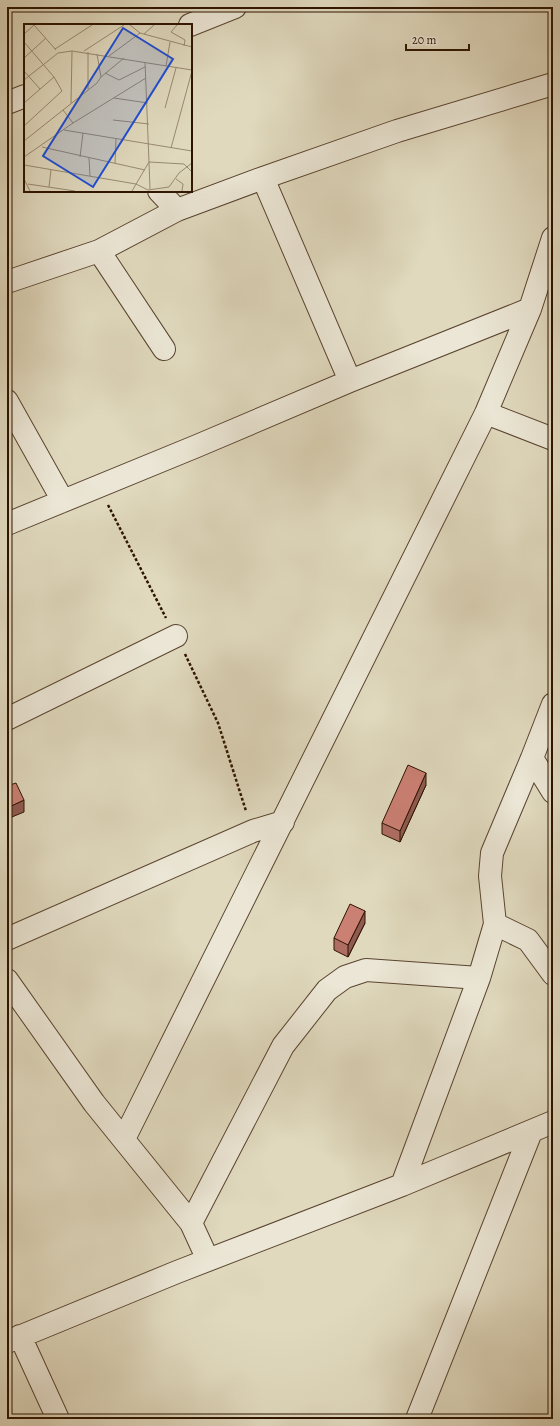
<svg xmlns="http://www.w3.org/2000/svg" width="560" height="1426" viewBox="0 0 560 1426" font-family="Alegreya,serif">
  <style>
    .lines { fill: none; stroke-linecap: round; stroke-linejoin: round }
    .minor-casing { stroke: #5a4430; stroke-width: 24 }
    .path { stroke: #2d1300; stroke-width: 2.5; stroke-dasharray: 3 2; stroke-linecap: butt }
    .minor { stroke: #ebe6d5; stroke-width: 22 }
    .wall { fill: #af6e64; stroke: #2d1300 }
    .shaded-wall { fill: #8e5a51; stroke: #2d1300 }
    .building { fill: #cb8074; stroke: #2d1300 }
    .inset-road { fill: none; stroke: #988a72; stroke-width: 1 }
    .view { fill: #1d4ed8; fill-opacity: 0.15; stroke: #1d4ed8; stroke-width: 2 }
    .inset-edge { fill: none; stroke: #2d1300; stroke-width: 2 }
  </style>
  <rect width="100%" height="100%" fill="#e0d9be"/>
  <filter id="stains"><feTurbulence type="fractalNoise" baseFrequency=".005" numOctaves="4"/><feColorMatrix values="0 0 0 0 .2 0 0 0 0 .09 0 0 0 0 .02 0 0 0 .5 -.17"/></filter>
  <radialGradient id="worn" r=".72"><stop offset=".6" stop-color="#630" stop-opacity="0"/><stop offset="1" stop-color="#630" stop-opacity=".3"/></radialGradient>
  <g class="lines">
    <g class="minor-casing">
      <path id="minor" d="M190,25l45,-18
        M7,103l18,-7
        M263,178l87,203
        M159,191l18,19
        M99,251l65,98
        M7,282l92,-31 78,-41 86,-32 134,-47 156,-47
        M7,401l56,100
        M486,413l67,26
        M7,524l190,-78 153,-65 180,-72
        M7,719l169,-83
        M532,758l21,34
        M495,924l33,16 25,34
        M7,939l246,-108 30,-9
        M7,980l87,123 97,120 17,37
        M124,1139l362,-726 44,-104 23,-71
        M402,1185l77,-207 16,-54 -5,-48 2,-23 40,-95 21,-54
        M191,1223l92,-177 44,-56 18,-13 21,-7 113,8
        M20,1336l38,83
        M7,1342l170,-70 225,-87 151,-63
        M417,1419l114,-287"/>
    </g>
    <path class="path" d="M108,505l58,113
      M185,654l33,69 28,88"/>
    <use href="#minor" class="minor"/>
  </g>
  <path class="wall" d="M426,785l-26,57 -18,-8v-11z
    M365,923l-17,34 -14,-7v-12z"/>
  <path class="shaded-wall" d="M426,773v12l-26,57v-11z
    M24,800v12l-17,7v-11z
    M365,911v12l-17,34v-12z"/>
  <path class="building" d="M408,765l18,8 -26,58 -18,-8z
    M16,783l8,17 -17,8v-22z
    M350,904l15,7 -17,34 -14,-7z"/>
  <g transform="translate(24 24)">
    <rect width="168" height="168" fill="#e0d9be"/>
    <path class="inset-road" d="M10,1l22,25M106,1l10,8 52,14M153,1l-6,7 14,8 -1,6M0,10l10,-9M120,10l10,-9M0,18l30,35 8,14 -38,35M31,25l37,-24M60,27l40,-26M73,30l4,23M85,32l31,-23M0,34l22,-20M142,42l4,-24M0,47l16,18M81,49l14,7 26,-13M0,56l34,-27 14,-2 120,19M64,65v-37M90,74l34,5M0,79l30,-26M47,79l1,-52M141,84l11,-40M39,86l10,13M89,96l36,4M40,106l128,21M0,117l73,-58 4,-6 23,-19M18,123l103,23M147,124l21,-77M0,133l49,-34 73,-45M56,133l3,-24M65,134l1,18M91,139l1,-24M0,141l112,19 12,6 21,-3 10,-14 13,-10M0,155l6,12M152,155l7,5 -1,7M4,160l47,7M25,163l2,-17M126,165l-1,-27 35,2 8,8M108,167l17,-29 -4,-100"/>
    <path class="view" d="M99,4l50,31 -80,128 -50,-31z"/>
    <rect width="168" height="168" class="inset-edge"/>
  </g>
  <rect width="560" height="1426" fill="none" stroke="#e0d9be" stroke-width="24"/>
  <rect x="8" y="8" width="544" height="1410" fill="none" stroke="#2d1300" stroke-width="2"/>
  <rect x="12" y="12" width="536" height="1402" fill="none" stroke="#2d1300"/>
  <path d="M406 44v6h63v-6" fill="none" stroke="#2d1300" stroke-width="2"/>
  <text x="412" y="44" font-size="12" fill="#2d1300" stroke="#ebe6d5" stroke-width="3" paint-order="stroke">20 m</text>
  <rect width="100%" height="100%" filter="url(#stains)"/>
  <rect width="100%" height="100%" fill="url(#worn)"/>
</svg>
